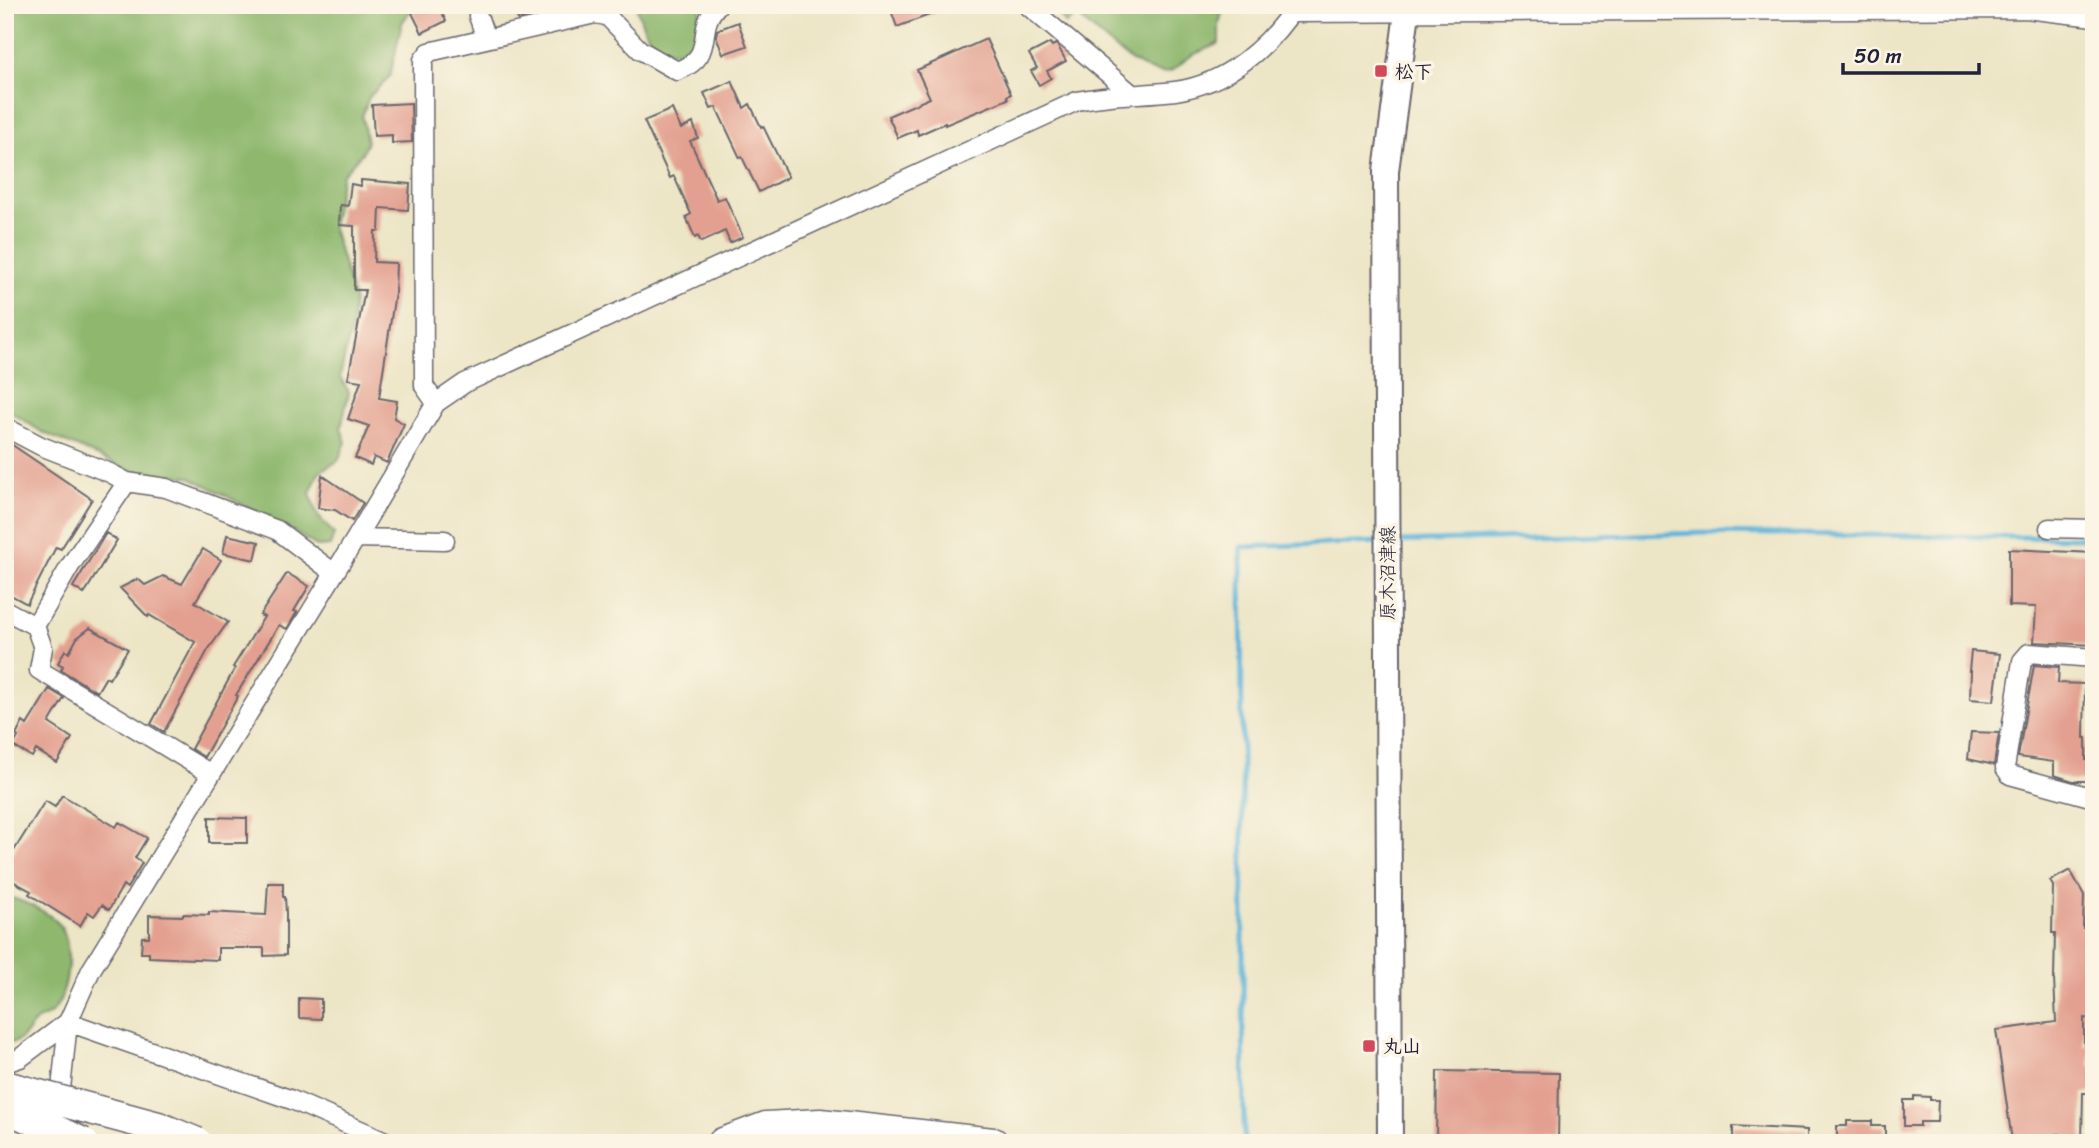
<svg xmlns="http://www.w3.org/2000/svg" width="2099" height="1148" viewBox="0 0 2099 1148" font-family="Sriracha,'Klee One',sans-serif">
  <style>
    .forest { fill: #8fb86e; stroke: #586d54; stroke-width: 2 }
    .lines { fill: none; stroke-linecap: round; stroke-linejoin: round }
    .stream { stroke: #5cb2d9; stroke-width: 5 }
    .building { fill: #e3a090 }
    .minor-casing { stroke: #69666c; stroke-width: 21 }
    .secondary-casing { stroke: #69666c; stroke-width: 28 }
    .trunk-casing { stroke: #69666c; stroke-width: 33 }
    .minor { stroke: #fff; stroke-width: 18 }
    .secondary { stroke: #fff; stroke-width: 24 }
    .trunk { stroke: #fff; stroke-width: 30 }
    .trunk-bridge-casing { stroke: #69666c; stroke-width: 33; stroke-linecap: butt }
    .trunk-bridge { stroke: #fff; stroke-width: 30 }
    .poi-dot { fill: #d1495b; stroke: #fcf5e5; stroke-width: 2.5 }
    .labels { text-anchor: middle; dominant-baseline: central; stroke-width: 7; stroke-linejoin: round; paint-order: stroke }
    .poi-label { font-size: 19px; font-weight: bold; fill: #22223b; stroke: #fcf5e5; text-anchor: start }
    .street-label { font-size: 19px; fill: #22223b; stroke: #fcf5e5 }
  </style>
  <rect width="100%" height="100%" fill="#fcf5e5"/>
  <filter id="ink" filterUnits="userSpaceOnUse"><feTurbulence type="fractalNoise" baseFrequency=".0143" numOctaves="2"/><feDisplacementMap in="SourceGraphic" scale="14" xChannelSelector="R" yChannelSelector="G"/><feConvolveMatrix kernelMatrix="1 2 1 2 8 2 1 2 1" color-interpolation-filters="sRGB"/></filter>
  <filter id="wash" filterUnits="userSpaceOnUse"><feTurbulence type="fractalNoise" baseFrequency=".00686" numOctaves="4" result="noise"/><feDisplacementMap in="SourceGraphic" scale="28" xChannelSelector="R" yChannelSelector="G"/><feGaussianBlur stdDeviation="1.57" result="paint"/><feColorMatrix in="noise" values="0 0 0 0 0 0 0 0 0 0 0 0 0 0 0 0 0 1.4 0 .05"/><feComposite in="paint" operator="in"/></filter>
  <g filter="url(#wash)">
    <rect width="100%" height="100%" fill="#ece5c6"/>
    <path class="forest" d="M5,5h409l-12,18 -12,53 -21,21 -7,20 5,25 -5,11 -20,22 -10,51 22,73 -2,24 -12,54 9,15 -8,36 5,14 -8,19 -19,11 -9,21 8,23 16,18 -4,12 -12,1 -30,-19 -98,-51 -60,-7 -88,-38 -37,-24z
      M636,5h65l-6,32 -5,11c-36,11 -45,-13 -54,-43z
      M1052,5h172l-5,19v19c-11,6 -25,10 -34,17 -6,5 -10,11 -18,12 -27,5 -71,-40 -90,-57l-11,9z
      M5,895c18,7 40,14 53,28 17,18 11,76 -8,91 -4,3 -10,4 -14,7 -9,9 -11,18 -23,22l-8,-4z"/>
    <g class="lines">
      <path class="stream" d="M1393,542l312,-9 389,5
        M1244,1143l-3,-596 139,-5"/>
    </g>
    <g id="blocks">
      <path class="building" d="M426,5h12l8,16 -24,12 -10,-20z
        M514,5h18l2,11 -16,4z
        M889,5h62v2l-54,20z
        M738,22l9,24 -24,8 -7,-18 1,-6z
        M986,39l25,55 -4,2 1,3 -63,26v-2l-27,12 -1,-5 -19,8 -10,-22 42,-18 -13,-28z
        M1050,43l2,3 4,-2 2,2 8,15 -19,10 4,7 -12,7 -8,-14 6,-3 -8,-14z
        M732,81l12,27 6,-4 11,23 2,-1 25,51 -29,15 -17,-35 -2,1 -24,-51 -5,2 -7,-16z
        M411,103l1,39 -20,1v-8l-18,1 -2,-31z
        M672,109l9,20 12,-6 5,15 -8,3 27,59 8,-3 18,40 -13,6 -5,-12 -24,11 -3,-6 -3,2 -9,-21 5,-3 -17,-38 -4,2 -26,-57z
        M361,180l49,4 -2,26 -28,-2 -1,23h-4l-1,31 22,1 -1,30 -16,105 18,3 -3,17 10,6 -17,39 -13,-6 -3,8 -16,-7 14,-32 -21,-7 13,-38 -13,-2 17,-89h-11v-64l-15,-1 1,-20 8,1 3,-22 10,2z
        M5,440l87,59 -31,50 -5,-2 -29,57 -22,-12z
        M322,475l41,28 -11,18 -17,-11 -17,-2z
        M106,533l11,7 -33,54 -11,-7z
        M227,535l32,7 -4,18 -32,-7z
        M203,549l18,11 -26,42 33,20 -20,28 -44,82 -13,-8 44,-82 -46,-27 -1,2 -28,-29 18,-9 7,6 18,-9 19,8z
        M2009,549l85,4v92l-60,-3 2,-35 -27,-1z
        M287,573l22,13 -15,25 3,1 -10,17 -8,-4 -43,70 2,1 -34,61 -13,-8 44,-81 -2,-1 31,-50 -4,-2z
        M90,628l38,21 -19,30 -3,-2 -9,15 -36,-22 2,-4 -5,-3 7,-13 4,3 8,-15z
        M1971,651l29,3 -6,47 -24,-2 1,-28h-2z
        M2034,665l25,2 -1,16 27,1 -1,54h2v22h3l-1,21h-15l-19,-6v-13l-36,-5z
        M49,689l15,9 -15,25 23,15 -15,25 -21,-13 -4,7 -19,-11 5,-9 -2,-2 7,-13 4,3z
        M1971,732l28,1 -5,32 -26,-6z
        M62,795l54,32 3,-5 28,16 -12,20 7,5 -15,25 -4,-3 -14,25 -7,-5 -8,11 -6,-4 -8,14 -51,-32 2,-3 -26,-14v-12l40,-64 10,6z
        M209,817l38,1v25h-38z
        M2070,870l14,25 -1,33h9l2,91 -10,-1v28h6v21h4v26h-11l-1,50h-23v-9l-47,7 -16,-111 60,-8 -2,-43 1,-46h-3l1,-47 -3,-5z
        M268,883h15v14h2l1,16v42l-22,1v-8h-46v12l-69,-3v-4h-8l1,-16h7v-22l34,1v-2l26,1v-3l57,3z
        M299,998l22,1v20l-22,-1z
        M1437,1071l122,2 -1,70h-122z
        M1914,1096l16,1v3h8l-1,22h-17v4h-16v-26h10z
        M1847,1121h25v5h13v14l-48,3v-17h10z
        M1733,1126l74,4v13h-74z"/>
    </g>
  </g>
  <g filter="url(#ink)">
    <use href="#blocks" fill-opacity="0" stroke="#69666c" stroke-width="2"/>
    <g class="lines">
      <g class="minor-casing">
        <path id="minor" d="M543,5l6,20
          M1027,5l105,89
          M1291,13l735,-4 68,8
          M478,16l8,22
          M436,403l-12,-17 -1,-326 6,-8 166,-38 12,2 33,34 37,21c42,-16 16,-41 41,-66
          M5,427l36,19 69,27 17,9 39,6 111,42 57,43
          M2049,528l45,1
          M356,538l89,2
          M5,610l30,16 8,22 -4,22 172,104
          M35,626l35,-60 57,-84
          M2094,658l-65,-5 -7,8 -17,107 5,7 84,23
          M5,1063l15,-5 48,-36 224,78 98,43
          M59,1108l9,-86 23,-52 265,-432 80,-135 29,-20 612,-282c32,-7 65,-6 98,-10 51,-7 94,-44 121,-86"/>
      </g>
      <g class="secondary-casing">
        <path id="secondary" d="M1390,1143l-4,-972 22,-166"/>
      </g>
      <g class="trunk-casing">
        <path id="trunk" d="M723,1143l43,-16 54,-3 173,19"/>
      </g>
      <use href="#minor" class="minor"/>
      <use href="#secondary" class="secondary"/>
      <use href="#trunk" class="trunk"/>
      <g class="trunk-bridge-casing">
        <path id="trunk-bridge" d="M5,1086l153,41 39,16
          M5,1107l78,36"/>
      </g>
      <use href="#trunk-bridge" class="trunk-bridge"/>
    </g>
  </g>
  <g class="poi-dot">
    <rect x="1374" y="64" width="14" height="14" rx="3.5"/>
    <rect x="1362" y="1039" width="14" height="14" rx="3.5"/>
  </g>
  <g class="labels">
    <g class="poi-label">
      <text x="1395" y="71">松下</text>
      <text x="1383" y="1046">丸山</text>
    </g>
    <g class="street-label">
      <text transform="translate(1387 573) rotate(-90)">原木沼津線</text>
    </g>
  </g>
  <rect width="2099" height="1148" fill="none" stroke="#fcf5e5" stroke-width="28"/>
  <path d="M1843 63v10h136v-10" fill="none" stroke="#22223b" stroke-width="3.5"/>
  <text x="1854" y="63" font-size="21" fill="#22223b" stroke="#fcf5e5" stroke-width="5" paint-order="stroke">50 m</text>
</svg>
